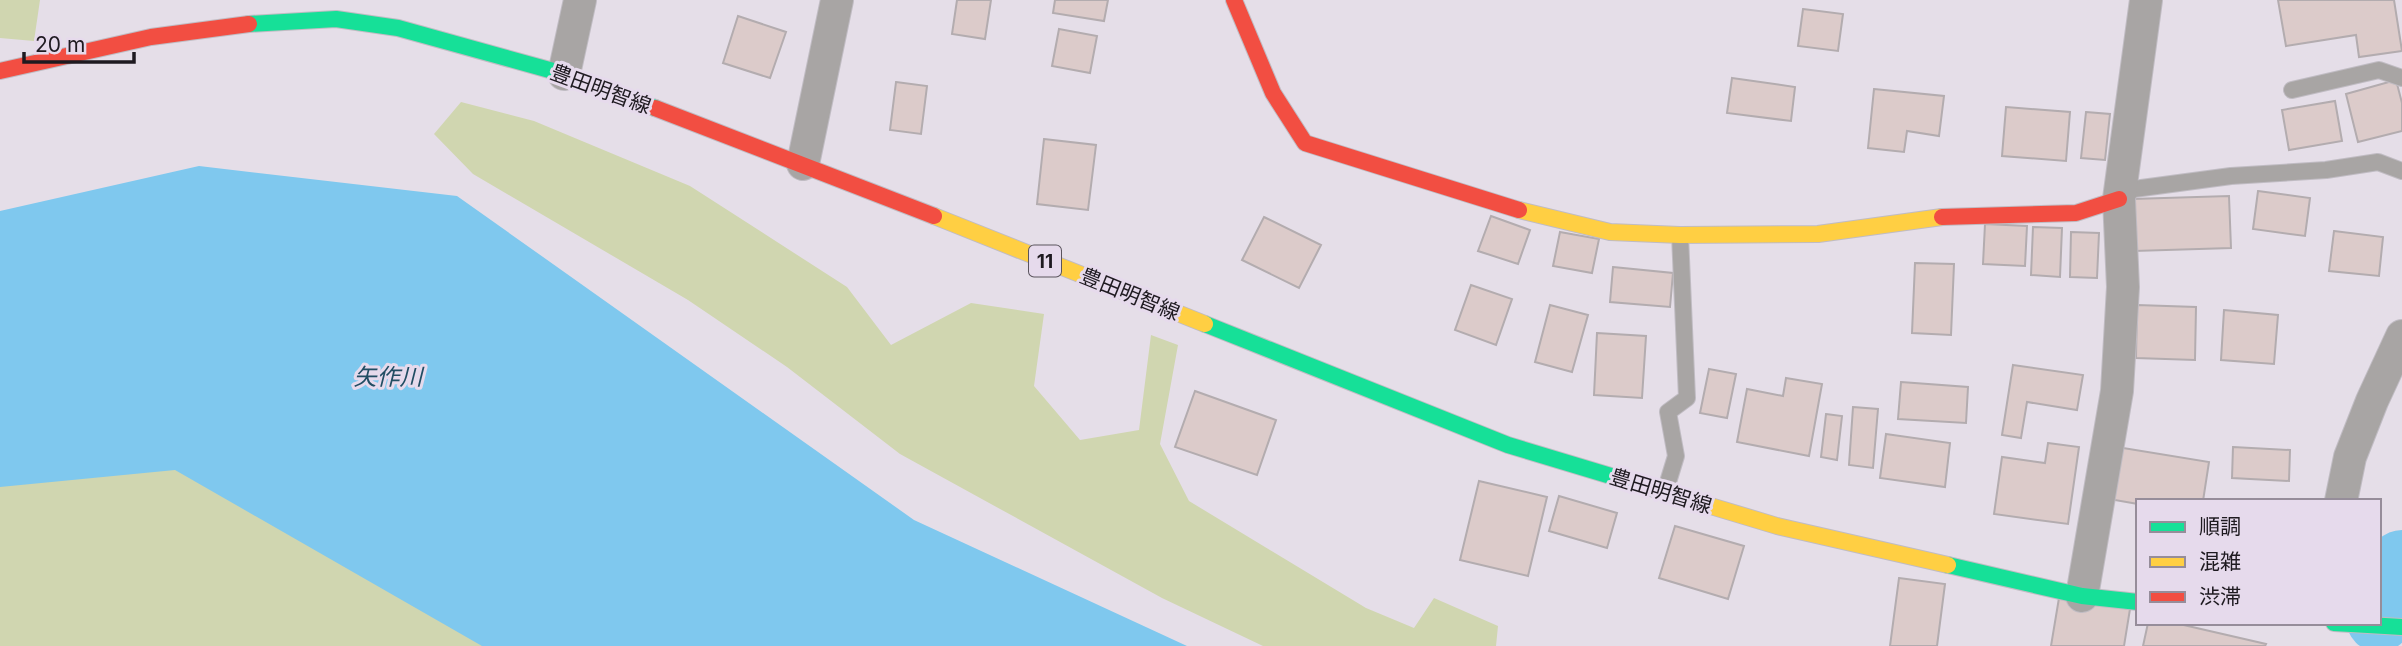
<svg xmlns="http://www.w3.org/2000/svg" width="2402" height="646" viewBox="0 0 2402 646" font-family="Inter,'Noto Sans JP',sans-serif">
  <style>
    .green { fill: #d0d6b0 }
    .water { fill: #7fc8ee }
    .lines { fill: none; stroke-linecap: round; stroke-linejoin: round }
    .river { stroke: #7fc8ee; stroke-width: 66 }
    .building { fill: #dccbca; stroke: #b3acaf; stroke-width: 2 }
    .lane-casing { stroke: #c0bcc3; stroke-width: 18 }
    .street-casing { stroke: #c0bcc3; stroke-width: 34 }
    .fast-casing { stroke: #c0bcc3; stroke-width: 18 }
    .slow-casing { stroke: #c0bcc3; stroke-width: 18 }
    .jam-casing { stroke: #c0bcc3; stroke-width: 18 }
    .lane { stroke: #a8a5a4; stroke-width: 16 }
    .street { stroke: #a8a5a4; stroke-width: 32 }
    .fast { stroke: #16e098; stroke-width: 16 }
    .slow { stroke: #ffcf43; stroke-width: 16 }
    .jam { stroke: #f24e42; stroke-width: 16 }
    .labels { text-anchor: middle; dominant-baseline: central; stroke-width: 6; stroke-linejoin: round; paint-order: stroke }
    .shield { fill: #e6daec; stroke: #5a545d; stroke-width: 2 }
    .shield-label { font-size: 19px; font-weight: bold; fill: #1e1a20 }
    .street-label { font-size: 21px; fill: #1e1a20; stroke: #e6daec }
    .water-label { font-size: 23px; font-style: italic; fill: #214d63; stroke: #e6daec }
  </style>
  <rect width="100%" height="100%" fill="#e5dee8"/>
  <path class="green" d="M0,0h40l-6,41 -34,-3z
    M461,102l73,19 156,65 157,101 44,58 80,-42 73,11 -10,72 46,54 59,-10 12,-95 27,10 -18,99 29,57 177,107 48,20 20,-30 64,28 -2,20h-233l-101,-48 -262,-144 -113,-87 -99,-67 -215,-126 -39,-40z
    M0,435h239l322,211h-561z"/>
  <path class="water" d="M199,166l258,30 457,324 273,126h-705l-307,-176 -175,17v-276z"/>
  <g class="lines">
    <path class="river" d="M2379,619l23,-56"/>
  </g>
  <path class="building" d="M957,0h34l-6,39 -33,-5z
    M1055,0h53l-4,21 -51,-8z
    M2278,0h116l8,51 -43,6 -3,-22 -70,11z
    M1803,9l40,5 -5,37 -40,-5z
    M738,16l48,16 -16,46 -47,-15z
    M1059,29l38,7 -7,37 -38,-7z
    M1732,78l63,9 -4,34 -64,-8z
    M2396,80l6,23v28l-44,11 -12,-48z
    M896,82l31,4 -6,48 -31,-4z
    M1874,89l70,7 -5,40 -32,-5 -3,21 -36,-4z
    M2335,101l7,40 -53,9 -7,-40z
    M2006,107l64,5 -4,49 -64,-5z
    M2086,112l24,2 -5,46 -24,-2z
    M1044,139l52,6 -8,65 -51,-6z
    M2258,191l52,7 -5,38 -52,-7z
    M2229,196l2,52 -97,3 -2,-52z
    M1491,216l39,14 -12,34 -40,-13z
    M1264,217l57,28 -22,43 -57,-28z
    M1985,224l42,2 -2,40 -42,-2z
    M2033,227l29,1 -2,49 -29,-2z
    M2334,231l49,6 -4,39 -50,-5z
    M1560,232l39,7 -7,34 -39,-7z
    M2071,232l28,1 -2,45 -27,-1z
    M1915,263l39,1 -3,71 -39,-2z
    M1613,267l60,6 -3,34 -60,-5z
    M1471,285l41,14 -16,46 -41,-15z
    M1550,305l38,10 -16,57 -37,-10z
    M2137,305l59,2 -1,53 -59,-2z
    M2224,310l54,5 -4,49 -53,-4z
    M1597,333l49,3 -4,62 -48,-3z
    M2013,365l70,10 -6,35 -50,-8 -6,36 -19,-3z
    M1709,369l27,5 -9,44 -27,-5z
    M1786,378l36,6 -13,72 -72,-14 10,-53 36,7z
    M1901,382l67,5 -2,36 -68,-4z
    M1195,391l81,29 -19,55 -82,-28z
    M1853,407l25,2 -5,59 -24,-3z
    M1826,414l16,2 -5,44 -16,-3z
    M1886,434l64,9 -5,44 -65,-9z
    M2048,443l31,4 -11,77 -74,-10 8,-57 43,6z
    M2117,447l92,15 -6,39h-65v3l-29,-5z
    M2233,447l57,3 -1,31 -57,-3z
    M1479,481l68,16 -19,79 -68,-16z
    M1559,496l58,17 -10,35 -58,-17z
    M1675,526l69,20 -16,53 -69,-21z
    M1899,578l46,6 -8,62h-47z
    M2059,598l71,11 -6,37h-73z
    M2148,623h27l91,21 -1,2h-122z"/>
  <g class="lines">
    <g class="lane-casing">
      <path id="lane" d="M2292,90l87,-20 23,8
        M2120,198l14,-9 97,-13 95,-6 52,-8 24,9
        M1665,492l11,-36 -8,-44 19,-14 -7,-163"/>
    </g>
    <g class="street-casing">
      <path id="street" d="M564,74l16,-74
        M803,164l34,-164
        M2341,501l9,-44 22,-56 30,-65
        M2082,596l35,-205 6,-104 -4,-88 27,-199"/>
    </g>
    <g class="fast-casing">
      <path id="fast" d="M249,24l87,-5 62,9 166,46 91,34
        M1205,324l303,121 186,56
        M1948,565l134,31 56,6
        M2334,623l68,4"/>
    </g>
    <g class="slow-casing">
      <path id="slow" d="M1519,210l91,22 70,3 138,-1 124,-17
        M934,216l271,108
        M1694,501l83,25 171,39"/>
    </g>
    <g class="jam-casing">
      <path id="jam" d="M1234,0l39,93 32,50 214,67
        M0,71l151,-34 98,-13
        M655,108l279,108
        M1942,217l134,-4 43,-14"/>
    </g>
    <use href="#lane" class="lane"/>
    <use href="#street" class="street"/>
    <use href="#fast" class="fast"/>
    <use href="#slow" class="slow"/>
    <use href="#jam" class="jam"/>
  </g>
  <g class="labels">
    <rect class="shield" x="1029" y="245.5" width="32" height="31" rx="5"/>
    <g class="shield-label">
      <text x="1045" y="261">11</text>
    </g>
    <g class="street-label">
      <text transform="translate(601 89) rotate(20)">豊田明智線</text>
      <text transform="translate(1130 294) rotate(22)">豊田明智線</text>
      <text transform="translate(1661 491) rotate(17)">豊田明智線</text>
    </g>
    <g class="water-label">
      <text x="388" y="377">矢作川</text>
    </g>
  </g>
  <rect x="2136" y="499" width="245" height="126" fill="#e6daec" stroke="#968d9a" stroke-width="2"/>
  <rect x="2150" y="522" width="35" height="10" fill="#16e098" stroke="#968d9a" stroke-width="2"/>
  <text x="2199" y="534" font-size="21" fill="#1e1a20">順調</text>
  <rect x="2150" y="557" width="35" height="10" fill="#ffcf43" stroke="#968d9a" stroke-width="2"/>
  <text x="2199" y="569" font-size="21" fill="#1e1a20">混雑</text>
  <rect x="2150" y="592" width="35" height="10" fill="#f24e42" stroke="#968d9a" stroke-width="2"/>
  <text x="2199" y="604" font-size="21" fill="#1e1a20">渋滞</text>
  <path d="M24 52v10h110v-10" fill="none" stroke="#1e1a20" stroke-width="3.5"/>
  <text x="35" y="52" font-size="21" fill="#1e1a20" stroke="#e6daec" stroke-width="5" paint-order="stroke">20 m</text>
</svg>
